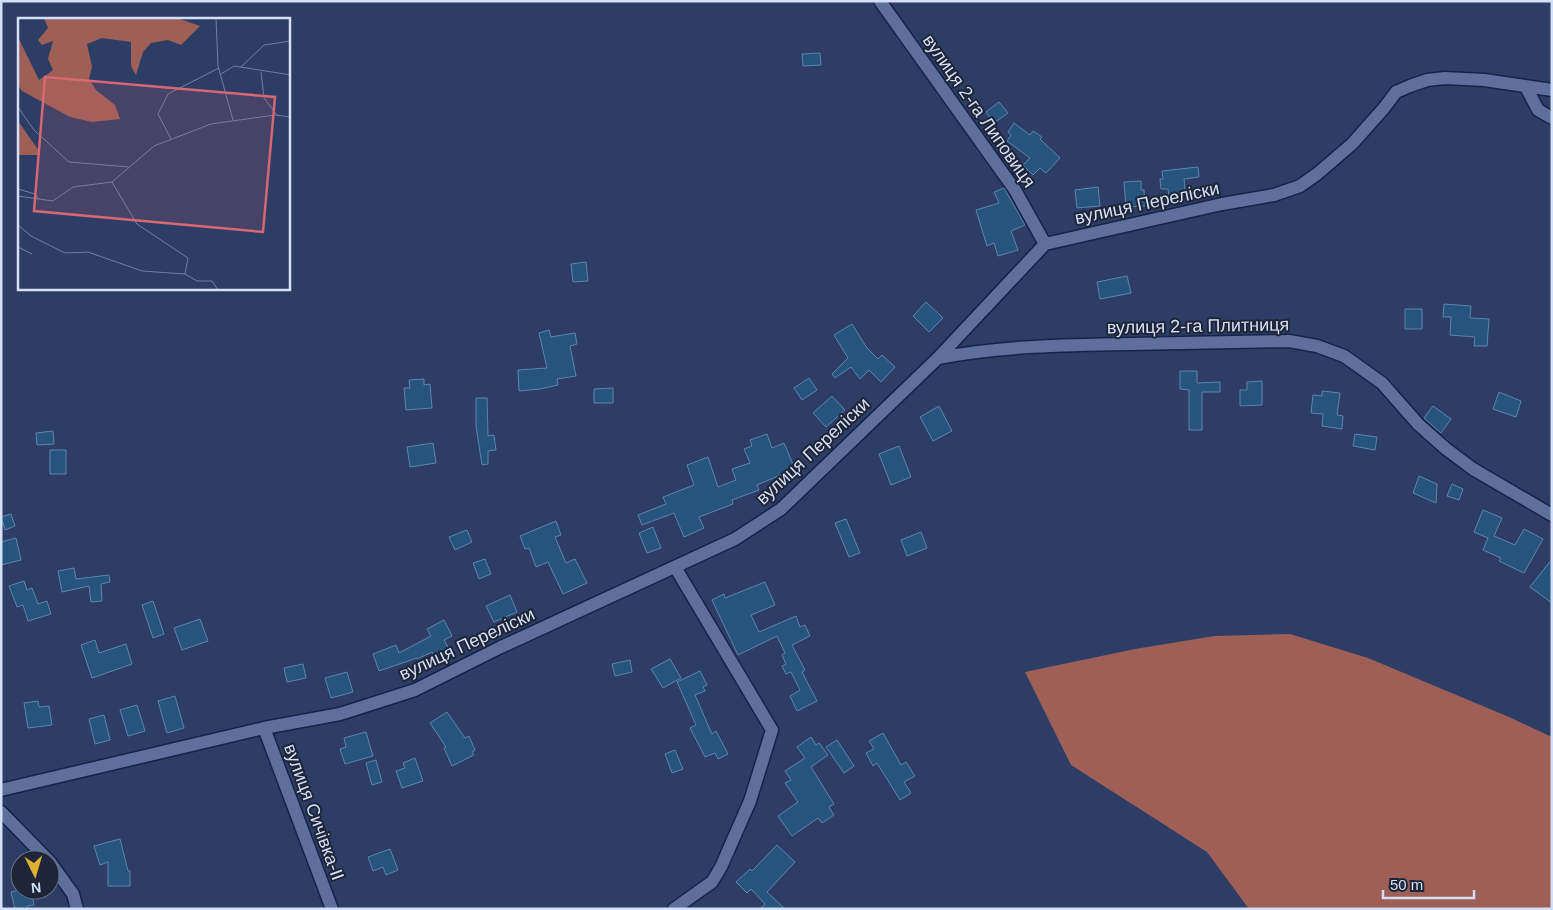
<svg xmlns="http://www.w3.org/2000/svg" width="1553" height="910" viewBox="0 0 1553 910" font-family="Arial,sans-serif">
  <style>
    .forest { fill: #9e5f57 }
    .building { fill: #26547d; stroke: #5c85ab }
    .lines { fill: none; stroke-linecap: round; stroke-linejoin: round }
    .minor-casing { stroke: #162249; stroke-width: 15 }
    .minor { stroke: #5e6f9c; stroke-width: 12 }
    .labels { text-anchor: middle; dominant-baseline: central; stroke-width: 4; stroke-linejoin: round; paint-order: stroke }
    .street-label { font-size: 18px; fill: #d4dff8; stroke: #1e2538 }
    .inset-road { fill: none; stroke: #707ea0; stroke-width: 1 }
    .view { fill: #d56871; fill-opacity: 0.15; stroke: #d56871; stroke-width: 2.5 }
    .inset-edge { fill: none; stroke: #d4dff8; stroke-width: 2.5 }
  </style>
  <rect width="100%" height="100%" fill="#2e3d66"/>
  <path class="forest" d="M1290,634l78,24 141,59 43,20v172h-303l-42,-57 -136,-87 -46,-93 110,-23 79,-13z"/>
  <path class="building" d="M820,53l1,12 -18,1 -1,-12z
    M999,102l9,11 -14,10 -8,-11z
    M1014,123l16,12 3,-4 9,6 -2,2 20,19 -14,15 -6,-5 -7,7 -10,-10 7,-7 -23,-17 4,-6 -3,-3z
    M1198,167l1,10 -15,2 2,19 -17,2 -1,-11h-7l-1,-10h3l-1,-8z
    M1141,181v9h3l1,16 -19,1 -2,-25z
    M1098,187l2,19 -23,2 -2,-18z
    M1004,188l21,37 -14,6 7,19 -20,6 -4,-13 -7,3 -11,-36 23,-7 -5,-11z
    M586,262l2,19 -15,1 -2,-18z
    M1127,276l4,17 -31,6 -3,-17z
    M926,302l17,16 -14,14 -16,-16z
    M1444,304l27,2 -1,12 19,1 -2,27h-13l1,-9 -25,-2 1,-18h-8z
    M1405,309h17v20h-17z
    M852,324l15,24 11,11 4,-4 13,12 -14,15 -12,-12 -9,9 -9,-12 -16,11 -3,-4 16,-16 -14,-23z
    M549,330l2,7 24,-4 2,11 -7,2 6,30 -19,3 1,6 -18,4 -21,2 -1,-21 29,-2 -8,-35z
    M1180,371h17v12l23,-1v10h-18v38h-13v-40l-9,-1z
    M809,378l8,12 -15,10 -8,-12z
    M424,379v6l6,-1 2,24 -26,2 -2,-22h6l-1,-8z
    M1262,381v24l-22,1v-16h7v-8z
    M613,388v15h-19v-14z
    M1322,391l18,2 -3,22 6,1 -1,13 -20,-3 1,-12 -12,-1 2,-18 9,1z
    M1499,392l22,9 -5,16 -23,-8z
    M832,396l13,14 -19,17 -13,-14z
    M476,398h11l1,38 6,-1 2,15 -8,1v13l-6,1 -6,-39z
    M939,406l13,25 -19,10 -13,-24z
    M1433,406l18,13 -10,14 -17,-15z
    M53,431l1,13 -17,1 -1,-12z
    M767,434l5,14 12,-5 11,26 -38,16 2,5 -27,10 1,4 -34,13 5,11 -20,9 -10,-24 -32,12 -4,-10 28,-11 -3,-7 31,-12 -7,-20 21,-8 10,30 18,-7 -4,-11 18,-6 -6,-14 8,-3 -2,-6z
    M1355,434l22,3 -2,13 -22,-4z
    M433,443l3,20 -26,4 -3,-20z
    M899,446l12,31 -20,8 -12,-31z
    M50,450h16v24h-16z
    M1419,476l18,8 -1,19 -23,-10z
    M1452,484l11,5 -4,11 -12,-4z
    M1483,510l19,8 -8,18 21,9 9,-16 19,10 -19,34 -25,-12 2,-3 -18,-8 5,-12 -14,-6z
    M11,514l4,12 -10,4 -4,-13z
    M846,519l14,34 -11,4 -14,-34z
    M556,521l5,14 -6,2 11,26 9,-4 12,24 -24,11 -15,-32 -12,5 -7,-19 -4,1 -5,-13z
    M653,527l8,21 -14,5 -8,-20z
    M467,530l5,12 -17,8 -6,-13z
    M921,532l6,16 -20,8 -6,-16z
    M16,538l5,22 -20,5v-23z
    M485,559l6,15 -12,5 -6,-16z
    M1552,559v44l-22,-16z
    M74,568l2,11 33,-4 1,7 -9,2 1,17 -11,1 -2,-16 -27,6 -4,-21z
    M24,581l3,9 5,-2 6,16 9,-3 4,13 -23,7 -5,-16 -6,2 -8,-21z
    M765,582l10,23 -24,10 8,17 37,-16 4,11 5,-2 5,11 -18,9 13,25 -3,2 15,29 -20,10 -7,-15 10,-6 -9,-18 -5,2 -4,-8 4,-2 -4,-9 3,-2 -8,-17 -39,19 -26,-55 12,-6 1,4z
    M510,595l7,17 -23,10 -8,-16z
    M153,601l11,33 -11,4 -11,-33z
    M200,619l8,22 -26,9 -8,-22z
    M444,620l8,16 -8,4 5,9 -15,8 -2,-5 -15,7v-1l-38,13 -6,-17 23,-9 3,8 32,-17 -4,-7z
    M95,640l4,13 27,-9 6,20 -40,14 -11,-33z
    M670,659l11,19 -18,10 -12,-19z
    M630,660l2,12 -17,4 -3,-12z
    M303,664l3,14 -19,4 -3,-14z
    M700,671l7,14 -4,2 2,4 -10,4 17,39 4,-3 12,23 -10,5 -3,-6 -10,4 -15,-29 6,-3 -19,-43z
    M347,672l6,20 -22,6 -6,-20z
    M175,696l9,32 -17,5 -9,-32z
    M38,701l1,6 10,-1 3,19 -24,3 -4,-25z
    M137,705l8,26 -17,5 -8,-26z
    M447,712l18,26 4,-2 6,14 -3,2 2,3 -22,11 -8,-18 2,-1 -16,-24z
    M104,715l6,25 -15,4 -6,-25z
    M366,732l7,24 -28,8 -5,-15 6,-2 -2,-9z
    M883,733l18,32 5,-3 9,14 -11,6 7,11 -11,7 -23,-37 -4,3 -7,-13 8,-4 -5,-8z
    M811,737l5,8 3,-2 9,12 -17,12 23,37 -5,3 5,8 -12,8 -4,-5 -26,18 -14,-20 20,-14 -13,-19 6,-3 -6,-9 20,-13 -8,-11z
    M837,740l17,26 -10,7 -18,-26z
    M675,750l8,19 -11,4 -7,-19z
    M415,758l8,23 -21,7 -6,-17 9,-3 -2,-5z
    M376,760l6,22 -10,3 -6,-22z
    M120,839l8,32h2v15h-22v-24l-8,3 -6,-19z
    M777,845l18,17 -28,30 18,17h-25l5,-5 -14,-15 -4,4 -11,-11 14,-13 2,2z
    M390,849l8,21 -12,5 -3,-8 -10,4 -5,-14z
    M20,890h11l3,15 -7,1v3h-12l-4,-17z"/>
  <g class="lines">
    <g class="minor-casing">
      <path id="minor" d="M880,1l135,189 30,54
        M1526,87l12,23 14,8
        M938,358c63,-12 128,-13 192,-14 53,-1 106,-2 159,-3l28,5 27,10 38,27 36,41 27,24 28,21 79,46
        M264,728l68,181
        M1,790l263,-62 76,-14 75,-24 86,-43 234,-108 46,-30 157,-151 107,-114 177,-40 52,-9 26,-9 17,-12 35,-30 32,-36 12,-16 14,-6 17,-6 18,-2 39,2 68,10
        M1,812l47,48
        M50,862l23,32 4,15
        M674,909l38,-27 9,-15 29,-66 22,-71 -97,-163"/>
    </g>
    <use href="#minor" class="minor"/>
  </g>
  <g class="labels">
    <g class="street-label">
      <text transform="translate(979 111) rotate(55)">вулиця 2-га Липовиця</text>
      <text transform="translate(1147 203) rotate(-12)">вулиця Переліски</text>
      <text transform="translate(1198 326) rotate(-1)">вулиця 2-га Плитниця</text>
      <text transform="translate(813 451) rotate(-43)">вулиця Переліски</text>
      <text transform="translate(467 644) rotate(-25)">вулиця Переліски</text>
      <text transform="translate(314 812) rotate(70)">вулиця Сичівка-II</text>
    </g>
  </g>
  <g transform="translate(18 18)">
    <rect width="272" height="272" fill="#2e3d66"/>
    <path d="M26,0h133l23,8 -19,19 -13,-5 -17,3 -8,9 -7,23 -5,-9v-24l-29,-4 -15,6 5,23 -3,12 7,11 19,15 5,14 -28,3 -22,-5 -48,-26 -4,-6v-48l21,43 14,-10 -5,-11 5,-18 -11,4 -4,-5 10,-12zM0,103l21,30 -1,4h-20z" fill="#9e5f57"/>
    <path class="inset-road" d="M198,0l2,48 15,54M223,49l23,-22 27,-4M243,54l3,26 13,17M203,56l13,-8 57,9M0,89l16,23 35,32 60,5M153,121l-13,-25 10,-20 51,-26M94,164l25,42 51,34 -3,16M0,171l17,5 3,4M0,178l35,5 20,-14 39,-5 42,-36 57,-22 64,-9 16,2M0,207l13,11 34,17 23,-1 54,19 43,3 12,7h15l6,9M0,229l14,7"/>
    <path class="view" d="M27,59l230,20 -12,135 -229,-21z"/>
    <rect width="272" height="272" class="inset-edge"/>
  </g>
  <rect width="1553" height="910" fill="none" stroke="#d4dff8" stroke-width="5"/>
  <g transform="translate(35 875) rotate(175)"><circle r="24" fill="#1e2538" stroke="#676f85"/>
  <path d="M0-4L9 19L0 12L-9 19Z" fill="#deb133"/>
  <text y="-8" font-size="14" font-weight="bold" text-anchor="middle" fill="#d4dff8">N</text>
  </g>
  <path d="M1383 890v8h91v-8" fill="none" stroke="#d4dff8" stroke-width="2.5"/>
  <text x="1390" y="890" font-size="15" fill="#d4dff8" stroke="#1e2538" stroke-width="4" paint-order="stroke">50 m</text>
</svg>
